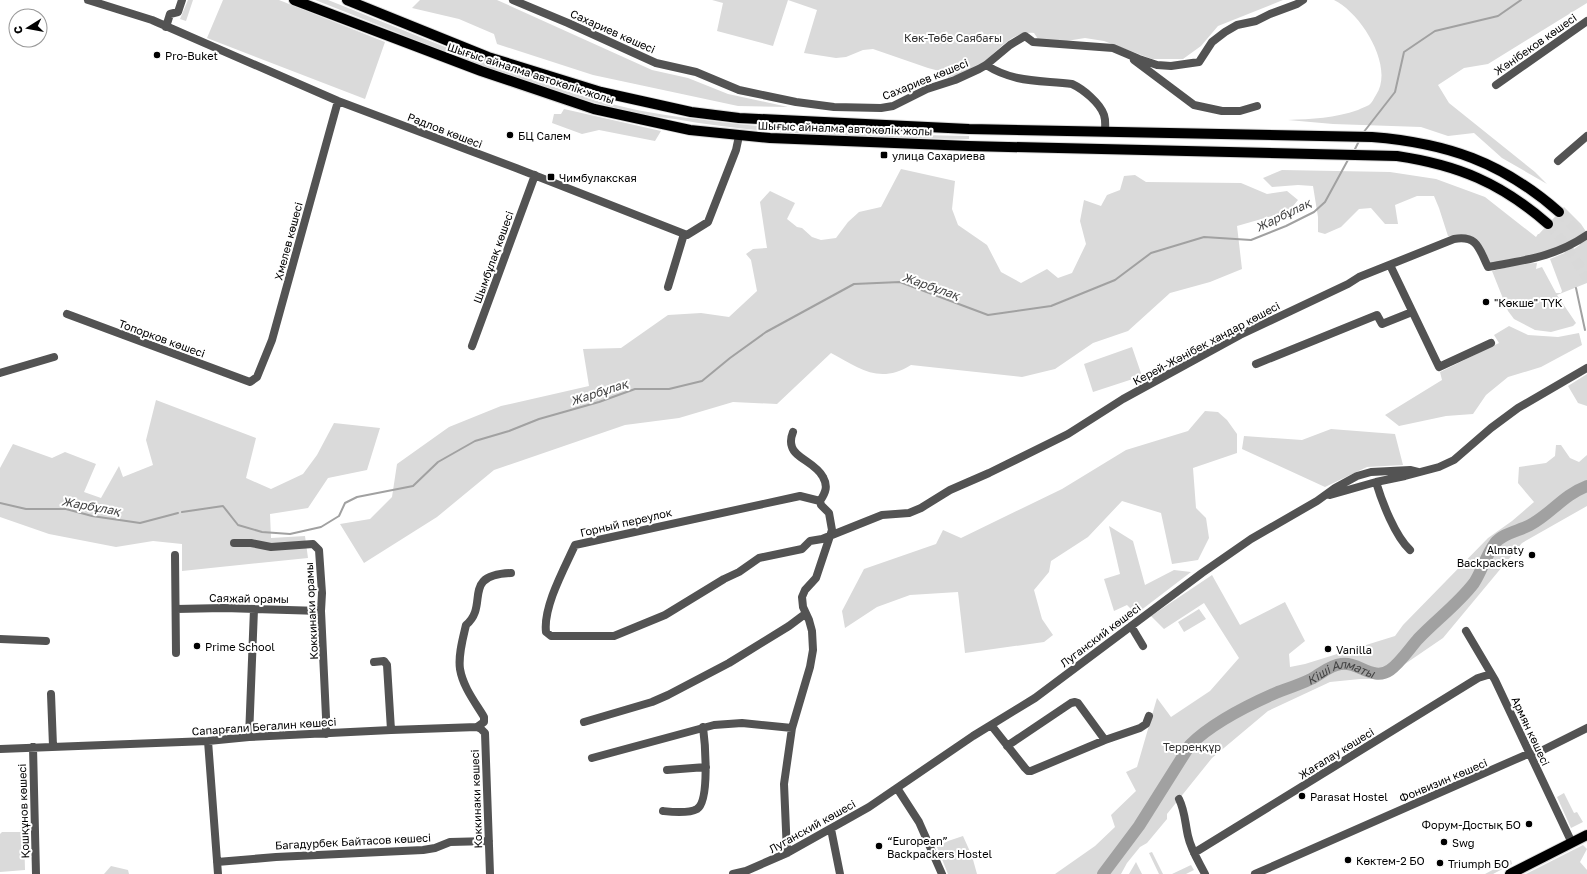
<svg xmlns="http://www.w3.org/2000/svg" width="1587" height="874" viewBox="0 0 1587 874" font-family="'Golos Text',sans-serif">
  <style>
    .green { fill: #dadada }
    .lines { fill: none; stroke-linecap: round; stroke-linejoin: round }
    .stream { stroke: #a1a1a1; stroke-width: 2 }
    .river { stroke: #a1a1a1; stroke-width: 12 }
    .major-tunnel { stroke: #d9d9d9; stroke-width: 10; stroke-dasharray: 10 5; stroke-linecap: butt }
    .major-casing { stroke: #dbdbdb; stroke-width: 12 }
    .minor { stroke: #535353; stroke-width: 8 }
    .major { stroke: #000; stroke-width: 10 }
    .poi-dot { fill: #000; stroke: #fff; stroke-width: 1.5 }
    .labels { text-anchor: middle; dominant-baseline: central; stroke-width: 4; stroke-linejoin: round; paint-order: stroke }
    .street-label { font-size: 11px; fill: #000; stroke: #fff }
    .park-label { font-size: 11px; fill: #313131; stroke: #fff }
    .poi-label { font-size: 11px; fill: #000; stroke: #fff; text-anchor: start }
    .water-label { font-size: 12px; font-style: italic; fill: #424242; stroke: #fff }
  </style>
  <rect width="100%" height="100%" fill="#fff"/>
  <path class="green" d="M188,0h5l-7,21 -6,-2z
    M223,0h56l106,42 -20,57 -158,-61z
    M315,0h13c99,39 197,83 300,108 30,7 62,10 92,14 83,10 166,12 249,14v3c-99,-1 -197,-3 -294,-20 -16,-2 -32,-4 -47,-8 -108,-25 -210,-71 -313,-111z
    M420,0h77l155,70 36,8 40,16 60,13 -50,-1 -145,-31 -96,-31 -3,-10 -35,-15 -47,-11z
    M712,0h571l-65,26 -17,20 -18,13h-31l-48,-18 -19,-3 -31,5 -16,-4 -4,-6c-22,-3 -38,20 -53,32 -9,6 -23,9 -33,13l-1,-5 -19,-5 -55,-19 -10,1 -17,7 -10,1 -32,-5 13,-43 -29,-10 -15,46 -56,-15 6,-28z
    M1334,0h253v3l-99,61 -24,4 -26,17 11,18 86,69 12,12 -45,-26 -28,-25 -26,3 -27,-9 -88,-3 -45,-4c24,-1 47,-2 70,-10 3,-2 8,-3 11,-5 3,-2 5,-7 7,-10 19,-28 -15,-82 -42,-95z
    M564,109l97,22 -6,10 -56,-11 -17,4 -30,-11 2,-9h7z
    M901,169l54,12 -3,28 6,16 29,20 14,27 20,11 26,-14 11,9 14,-5 14,-29 -6,-23 4,-21 17,6 6,-11 13,-5 4,-14 11,-1 11,7 95,1 26,11 20,-3 11,9 -9,11 -52,15 5,43 -32,13 -40,11 -42,38 -35,12 -38,26 -33,8 -111,-12c-32,20 -52,3 -80,-12l-54,51 -44,-2 -54,16 -54,7 -131,45 -57,47 -73,46 -24,-39 30,-5 22,-22 5,-33 52,-37 52,-21 88,-20 -6,-37 38,-1 47,-33 33,-2 28,4 28,-26 -6,-31 -5,-6 7,-5 14,-1 -7,-46 10,-11 25,12 -8,16 10,8 5,1 10,9 9,3 15,-2 12,-16 11,-10 22,-5z
    M1282,170l108,2 46,7 49,18 51,40 2,-3h1l25,-27 17,17 6,9 -32,18 -67,16 -11,-22 -29,-9 -9,-28 -5,-12h-17l-22,9 3,19h-13l-14,-16 -12,1 -18,18 -16,7 -7,-2v-15l-5,-31 -15,-1 -26,2 -9,-9z
    M1587,240v43l-30,12 19,28 -3,3 -22,6 -16,-2 -21,-11 -6,-8 -16,-40 29,-7 16,-1 -1,6 6,-2 14,26h5l1,-2 -12,-32 24,-10z
    M1509,326l19,9 30,2 21,-4 3,12 -41,22 -33,10 -22,18 -13,19 -27,2 -47,10 -14,-11 57,-35 -2,-8 59,-29 -5,-8z
    M1132,347l10,29 -49,16 -9,-28z
    M1587,374v32l-9,-3 -10,-17z
    M156,400l100,38 -10,40 25,11 32,-15 14,-19 17,-32 46,5 -13,42 -39,8 -20,30 -38,6 1,24 34,-2 3,22 -126,13v-27l-29,-3 -37,6 -67,-13 -49,-17v-49l13,-24 39,14 13,-6 31,12 -12,28 17,6 18,-32 4,11 30,-12 -7,-25z
    M1205,411l13,1 9,8 10,14v19l-44,15 3,40 10,10 3,20 -11,22 -26,4 -11,-51 -39,-12 -34,36 -37,24 -2,11 -15,18 8,29 11,16 -9,7 -79,11 -7,-61 -48,3 -33,12 -32,21 -3,-17 22,-42 72,-25 7,-14 18,8 101,-49 64,-39 62,-19z
    M1331,429l64,5 8,31 -36,2 -42,20 -83,-38 2,-13 58,4z
    M1556,445h5l9,13 9,4 8,-7v51l-65,37 -79,95 -60,41h-23l-30,3 -62,29 -56,47 -45,56v5l-20,24 -7,4 -13,16 -6,11h-66l40,-28 20,-19 -4,-12 25,-24 -10,-19 11,-5 20,-69 14,19 39,-26 29,-33 -35,-55 -40,26 -13,-13 61,-41 28,50 45,-23 20,39 -16,13 1,13 15,-3 90,-28 8,-11 85,-87 24,-17 22,-19 -16,-19 1,-16 27,-4 9,-7z
    M1109,526l24,15 12,44 29,-15 17,2 -55,42 -9,-9 -13,6 -10,-32 16,-5z
    M1199,609l7,10 -22,13 -6,-10z
    M1564,793l10,20 3,-1 6,10 -12,6 -14,-31z
    M2,832h22l1,38 -25,2v-38z
    M963,836l9,20 5,18h-29l-11,-27 11,-6z
    M1583,845l4,4 -7,13 7,8v4h-61z
    M1152,852l11,22h-4l-10,-21z
    M1511,860l1,4 -19,10h-8z
    M1136,862l6,12h-13z
    M1191,865l3,5 -8,4h-14z
    M111,866l17,4 1,4h-25z"/>
  <g class="lines">
    <path class="stream" d="M1363,133l32,-41 9,-40 31,-21 63,-15 23,-16
      M1354,151l5,-10
      M1576,288l9,42
      M0,503l26,6h40l26,7 48,7 38,-10
      M182,512l41,-6 15,19 24,7 28,2 31,-7 18,-11 6,-13 12,-6 56,-11 25,-24 37,-21 34,-10 30,-12 60,-17 36,-13h34l33,-8 28,-23 36,-26 88,-48 46,-2 88,33 63,-9 64,-26 36,-27 53,-16 47,3 35,-14 28,-14 11,-10 24,-44"/>
    <path class="river" id="s1" d="M1103,874l36,-48 51,-81c23,-23 58,-40 88,-53 11,-4 23,-8 33,-13 10,-5 19,-14 30,-15 17,-3 32,18 49,6 10,-7 20,-22 28,-31 18,-19 40,-35 56,-56 8,-12 12,-28 21,-40 8,-10 24,-12 35,-18 21,-11 33,-30 57,-39"/>
    <path class="major-tunnel" d="M1559,212l17,18 11,16
      M1548,224c15,17 28,35 39,55"/>
    <g class="major-casing">
      <path id="major" d="M294,0l187,71 113,38 96,21 80,8 199,8 428,10c61,9 104,27 151,68
        M347,0l141,57 113,35 90,20 48,6 230,11 403,8c75,6 130,25 187,75
        M1510,874l77,-39"/>
    </g>
    <path class="minor" d="M88,0l64,20 186,81 178,67 171,67 21,-13 28,-72 3,-14
      M513,0l55,23 88,40 40,9 43,18 57,12 38,5 47,1 12,-2 34,-17 28,-9 24,-11 7,-4 24,-20 15,-9 8,6 80,6 26,11 18,6 14,1 28,-4 13,-20 13,-10 12,-7 19,-4 14,-7 27,-10 6,-4
      M166,27l4,-13 8,-2 4,-12
      M1134,60l60,45 28,6h18l17,-5
      M986,65c28,18 54,15 86,19 11,5 28,19 32,31 2,6 1,11 1,17
      M1496,85l91,-64
      M1558,161l29,-25
      M1390,265l49,102 52,-24
      M668,287l16,-53
      M67,314l183,68 7,-5 15,-37 66,-239
      M472,346l63,-171
      M1256,364l121,-49 5,9 30,-12
      M0,373l54,-16
      M1376,482c6,20 19,54 34,68
      M1330,495l46,-13 29,-6 34,-9 15,-7 37,-32 27,-20 69,-40
      M820,501l-20,-5 -225,49c-11,24 -32,62 -29,87l5,4h63l51,-21 59,-36 15,-7 20,-14 43,-9 8,-8 12,-2 60,-24 27,-2 12,-5 29,-18 39,-17 79,-39 55,-35 117,-64 108,-51 11,-7 95,-38c24,-4 25,10 34,28 37,-7 67,-10 99,-32
      M234,543h17l20,4 42,-3 6,6 3,43 -1,18 5,106v17
      M175,555l1,98
      M176,609l48,-1 97,3
      M1131,626l12,20
      M1466,631l29,49 77,163
      M0,639l46,2
      M374,662l10,-1 3,4 4,65
      M51,694l2,52
      M584,722l68,-20 16,-7 61,-32 60,-37 16,-12
      M991,725l34,43 3,3h3l74,-31 35,-12 6,-4 3,-8
      M477,727l7,-5v-5c-9,-15 -21,-30 -24,-48 -2,-14 3,-31 6,-44 24,-20 -6,-50 45,-52
      M477,727l4,2 4,4 5,141
      M249,737l5,-128
      M208,741l10,133
      M1007,746l64,-43 4,-1 3,1 27,37
      M33,747l3,127
      M0,749l208,-8 41,-4 142,-7 86,-3
      M1531,756l56,-28
      M592,758l122,-33 28,-2 50,5
      M667,770l39,-3
      M897,788l22,34 23,52
      M1179,799c6,12 6,24 9,37 3,14 11,26 17,38
      M663,811c9,1 25,3 34,-2 13,-8 8,-67 6,-82
      M831,829l9,45
      M787,853l-3,-69 8,-56 18,-61 3,-17 -1,-19 -3,-11 -6,-13 -1,-10 3,-7 11,-12 16,-48 -3,-17 -8,-8 -1,-4c6,-9 8,-15 3,-24 -7,-14 -28,-19 -31,-30 -2,-5 -1,-10 1,-15
      M1194,853l284,-175 13,-4
      M217,862l59,-5 147,-7 12,-2 15,-6 39,-1
      M733,874l13,-3 41,-18 82,-46 104,-71 62,-38 167,-125 49,-34 66,-38 18,-13 22,-12 14,-4 39,-2 8,2
      M1255,874l275,-121"/>
    <use href="#major" class="major"/>
  </g>
  <g class="poi-dot">
    <circle cx="157" cy="55" r="4"/>
    <circle cx="510" cy="135" r="4"/>
    <rect x="880" y="151" width="8" height="8" rx="2"/>
    <rect x="547" y="173" width="8" height="8" rx="2"/>
    <circle cx="1486" cy="302" r="4"/>
    <circle cx="1532" cy="555" r="4"/>
    <circle cx="197" cy="646" r="4"/>
    <circle cx="1328" cy="649" r="4"/>
    <circle cx="1302" cy="796" r="4"/>
    <circle cx="1529" cy="824" r="4"/>
    <circle cx="1444" cy="842" r="4"/>
    <circle cx="879" cy="846" r="4"/>
    <circle cx="1348" cy="860" r="4"/>
    <circle cx="1440" cy="863" r="4"/>
  </g>
  <g class="labels">
    <g class="street-label">
      <text transform="translate(613 31) rotate(24)">Сахариев көшесі</text>
      <text transform="translate(1535 44) rotate(-35)">Жәнібеков көшесі</text>
      <text transform="translate(531 73) rotate(18)">Шығыс айналма автокөлік жолы</text>
      <text transform="translate(925 79) rotate(-22)">Сахариев көшесі</text>
      <text transform="translate(845 128) rotate(2)">Шығыс айналма автокөлік жолы</text>
      <text transform="translate(445 130) rotate(21)">Радлов көшесі</text>
      <text transform="translate(288 241) rotate(-75)">Хмелев көшесі</text>
      <text transform="translate(493 257) rotate(-70)">Шымбұлақ көшесі</text>
      <text transform="translate(162 338) rotate(20)">Топорков көшесі</text>
      <text transform="translate(1206 343) rotate(-28)">Керей-Жәнібек хандар көшесі</text>
      <text transform="translate(626 522) rotate(-13)">Горный переулок</text>
      <text transform="translate(249 598) rotate(1)">Саяжай орамы</text>
      <text transform="translate(311 611) rotate(-93)">Коккинаки орамы</text>
      <text transform="translate(1100 635) rotate(-37)">Луганский көшесі</text>
      <text transform="translate(264 726) rotate(-4)">Сапарғали Бегалин көшесі</text>
      <text transform="translate(1531 731) rotate(65)">Армян көшесі</text>
      <text transform="translate(1336 753) rotate(-32)">Жағалау көшесі</text>
      <text transform="translate(1443 780) rotate(-23)">Фонвизин көшесі</text>
      <text transform="translate(476 799) rotate(-92)">Коккинаки көшесі</text>
      <text transform="translate(23 811) rotate(-92)">Қошқұнов көшесі</text>
      <text transform="translate(812 826) rotate(-29)">Луганский көшесі</text>
      <text transform="translate(353 841) rotate(-3)">Багадурбек Байтасов көшесі</text>
    </g>
    <g class="park-label">
      <text x="953" y="37">Көк-Төбе Саябағы</text>
      <text x="1192" y="746">Терреңқұр</text>
    </g>
    <g class="poi-label">
      <text x="165" y="55">Pro-Buket</text>
      <text x="518" y="135">БЦ Салем</text>
      <text x="892" y="155">улица Сахариева</text>
      <text x="559" y="177">Чимбулакская</text>
      <text x="1494" y="302">"Көкше" ТҮК</text>
      <text x="1524" y="549" text-anchor="end">Almaty<tspan x="1524" dy="13">Backpackers</tspan></text>
      <text x="205" y="646">Prime School</text>
      <text x="1336" y="649">Vanilla</text>
      <text x="1310" y="796">Parasat Hostel</text>
      <text x="1521" y="824" text-anchor="end">Форум-Достық БО</text>
      <text x="887" y="840">“European”<tspan x="887" dy="13">Backpackers Hostel</tspan></text>
      <text x="1452" y="842">Swg</text>
      <text x="1356" y="860">Көктем-2 БО</text>
      <text x="1448" y="863">Triumph БО</text>
    </g>
    <g class="water-label">
      <text transform="translate(1283 215) rotate(-26)">Жарбұлақ</text>
      <text transform="translate(931 286) rotate(19)">Жарбұлақ</text>
      <text transform="translate(599 392) rotate(-18)">Жарбұлақ</text>
      <text transform="translate(91 506) rotate(10)">Жарбұлақ</text>
      <text stroke="none"><textPath href="#s1" startOffset="327">Кіші Алматы</textPath></text>
    </g>
  </g>
  <g transform="translate(28 28) rotate(259)"><circle r="19" fill="#ffffff" stroke="#999999"/>
  <path d="M0-3L7 15L0 10L-7 15Z" fill="#000000"/>
  <text y="-6" font-size="11" font-weight="bold" text-anchor="middle" fill="#000000">С</text>
  </g>
</svg>
